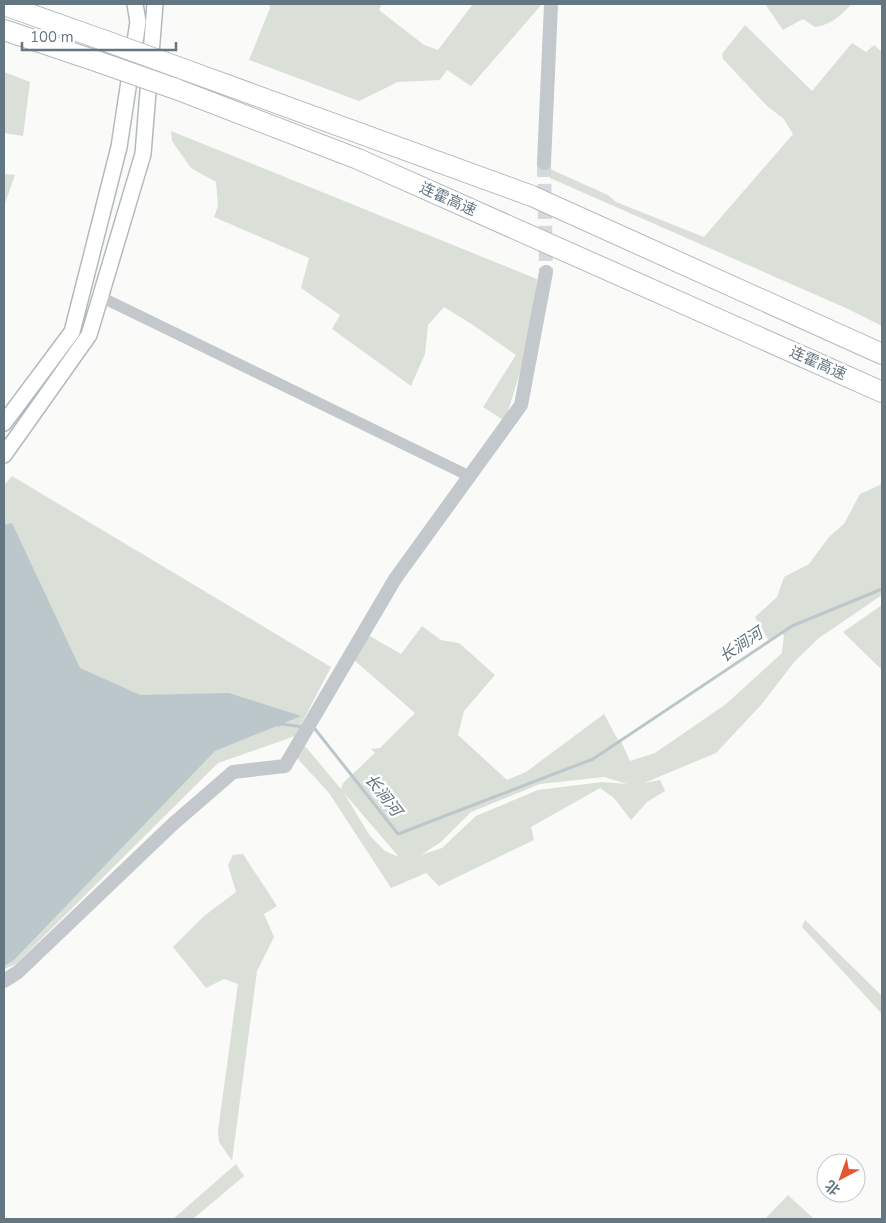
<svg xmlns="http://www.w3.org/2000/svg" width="886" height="1223" viewBox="0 0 886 1223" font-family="'Nunito Sans','Noto Sans SC',sans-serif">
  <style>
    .green { fill: #dadfd7; fill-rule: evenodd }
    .water { fill: #bbc7cb }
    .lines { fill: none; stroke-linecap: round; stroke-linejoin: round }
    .stream { stroke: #bbc7cb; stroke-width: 3 }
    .tertiary-tunnel { stroke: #d5d9db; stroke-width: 14; stroke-dasharray: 14 7; stroke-linecap: butt }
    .secondary-casing { stroke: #b3babf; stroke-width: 18 }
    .motorway-casing { stroke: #b4b9bd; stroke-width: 22 }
    .minor { stroke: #c3c8cc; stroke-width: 11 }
    .tertiary { stroke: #c3c8cc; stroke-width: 14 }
    .secondary { stroke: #fff; stroke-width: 15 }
    .motorway { stroke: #fff; stroke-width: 20 }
    .motorway-bridge-casing { stroke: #b4b9bd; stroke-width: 22; stroke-linecap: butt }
    .motorway-bridge { stroke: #fff; stroke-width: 20 }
    .labels { text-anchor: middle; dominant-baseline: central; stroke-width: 5; stroke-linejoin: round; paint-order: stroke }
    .street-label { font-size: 15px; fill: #657683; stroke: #fff }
    .water-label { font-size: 16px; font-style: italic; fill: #60757c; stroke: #fff }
  </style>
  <rect width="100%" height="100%" fill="#fafaf8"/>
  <path class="green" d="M269,4h113l-3,6 45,35 14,5 35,-46h69l-71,82 -24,-16 -7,10 -42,2 -39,19 -110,-41 21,-52z
    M765,4h87c-11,11 -21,21 -37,23l-12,-8 -20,11z
    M745,25l67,66 40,-48 14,9 8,-7 8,7v274l-34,-17 -298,-131v-9l58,26 8,7 88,35 89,-103 -10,-16 -15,-11 -45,-48 -1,-5z
    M4,72l26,10 -7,54 -19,-3z
    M171,131l366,148 -10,71 -22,71 -22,-14 33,-52 -43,-30 -29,-18 -16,18 -3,29 -14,32 -79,-57 8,-14 -39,-27 8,-30 -95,-41 4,-11 -2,-24 -25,-14 -19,-27z
    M4,174l11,1 -11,31z
    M12,476l319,191 -36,69 -77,27 -202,201 -12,5v-484z
    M882,482v113l-63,43 -24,23 -34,44 -45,48 -72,30 16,-3 5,11 -18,11 -16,18 -17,-22 -14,-10 -69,39 3,13 -95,46 -13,-13 -35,15 -62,-95 -32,-35 8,-12 36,43 2,-6 32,-30 -4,-4 9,-1 35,-35 -61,-53 14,-25 33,19 21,-28 19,14 18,3 36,32 -31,36 -6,24 49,45 19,-8 78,-58 14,26 2,-1 10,22 25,-8 71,-49 56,-51 2,-18 -5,-2 -10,8 -14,-24 22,-20 7,-20 25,-13 20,-27 15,-13 16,-30 20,-9zM604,777l23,7 -25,-2 -64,8 -62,26 -34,32 -21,7 20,-13 30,-30 69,-28zM344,793l55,64 -14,-6 -15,-15z
    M882,605v65l-39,-38z
    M243,854l34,52 -13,8 10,23 -17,34 -25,190 -13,-19 -1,-11 20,-147 -14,-5 -18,9 -33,-41 31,-31 32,-24 -8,-27 5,-10z
    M805,920l77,76v18l-80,-87z
    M236,1164l8,12 -51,43h-20z
    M788,1195l26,24h-49z"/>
  <path class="water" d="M12,523l68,145 60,27 89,-2 72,23 -86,35 -201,209 -10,6v-441z"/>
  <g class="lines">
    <path class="stream" d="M278,725l3,-1 23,3
      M313,728l2,1 83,105 195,-75 199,-133 90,-37"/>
    <path class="tertiary-tunnel" d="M544,163l2,109"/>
    <g class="secondary-casing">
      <path id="secondary" d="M4,423l68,-91 47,-185 19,-125 -3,-18
        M4,455l85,-120 54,-181 12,-150"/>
    </g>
    <g class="motorway-casing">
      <path id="motorway" d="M4,5l99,35
        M4,30l95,32
        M183,69l349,127 350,158
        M176,89l182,70 524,233"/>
    </g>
    <path class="minor" d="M101,297l368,179"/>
    <path class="tertiary" d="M544,163l7,-159
      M4,981l14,-9 155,-148 60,-52 52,-6 110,-187 126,-174 25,-133"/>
    <use href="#secondary" class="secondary"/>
    <use href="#motorway" class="motorway"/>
    <g class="motorway-bridge-casing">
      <path id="motorway-bridge" d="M103,40l80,29
        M99,62l77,27"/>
    </g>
    <use href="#motorway-bridge" class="motorway-bridge"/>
  </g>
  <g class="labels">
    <g class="street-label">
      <text transform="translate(448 199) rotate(24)">连霍高速</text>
      <text transform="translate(818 363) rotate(24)">连霍高速</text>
    </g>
    <g class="water-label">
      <text transform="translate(741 645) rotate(-34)">长涧河</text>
      <text transform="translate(383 795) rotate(52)">长涧河</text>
    </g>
  </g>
  <rect width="886" height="1223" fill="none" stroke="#657683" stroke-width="10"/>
  <g transform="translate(841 1178) rotate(221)"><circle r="24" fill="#ffffff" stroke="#c1c8cd"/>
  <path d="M0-4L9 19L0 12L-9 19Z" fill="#e4572e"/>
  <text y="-8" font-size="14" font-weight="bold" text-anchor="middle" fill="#657683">北</text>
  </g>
  <path d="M22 42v8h154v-8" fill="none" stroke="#657683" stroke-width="2.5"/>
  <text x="30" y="42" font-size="15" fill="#657683" stroke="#ffffff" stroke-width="4" paint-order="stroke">100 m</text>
</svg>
